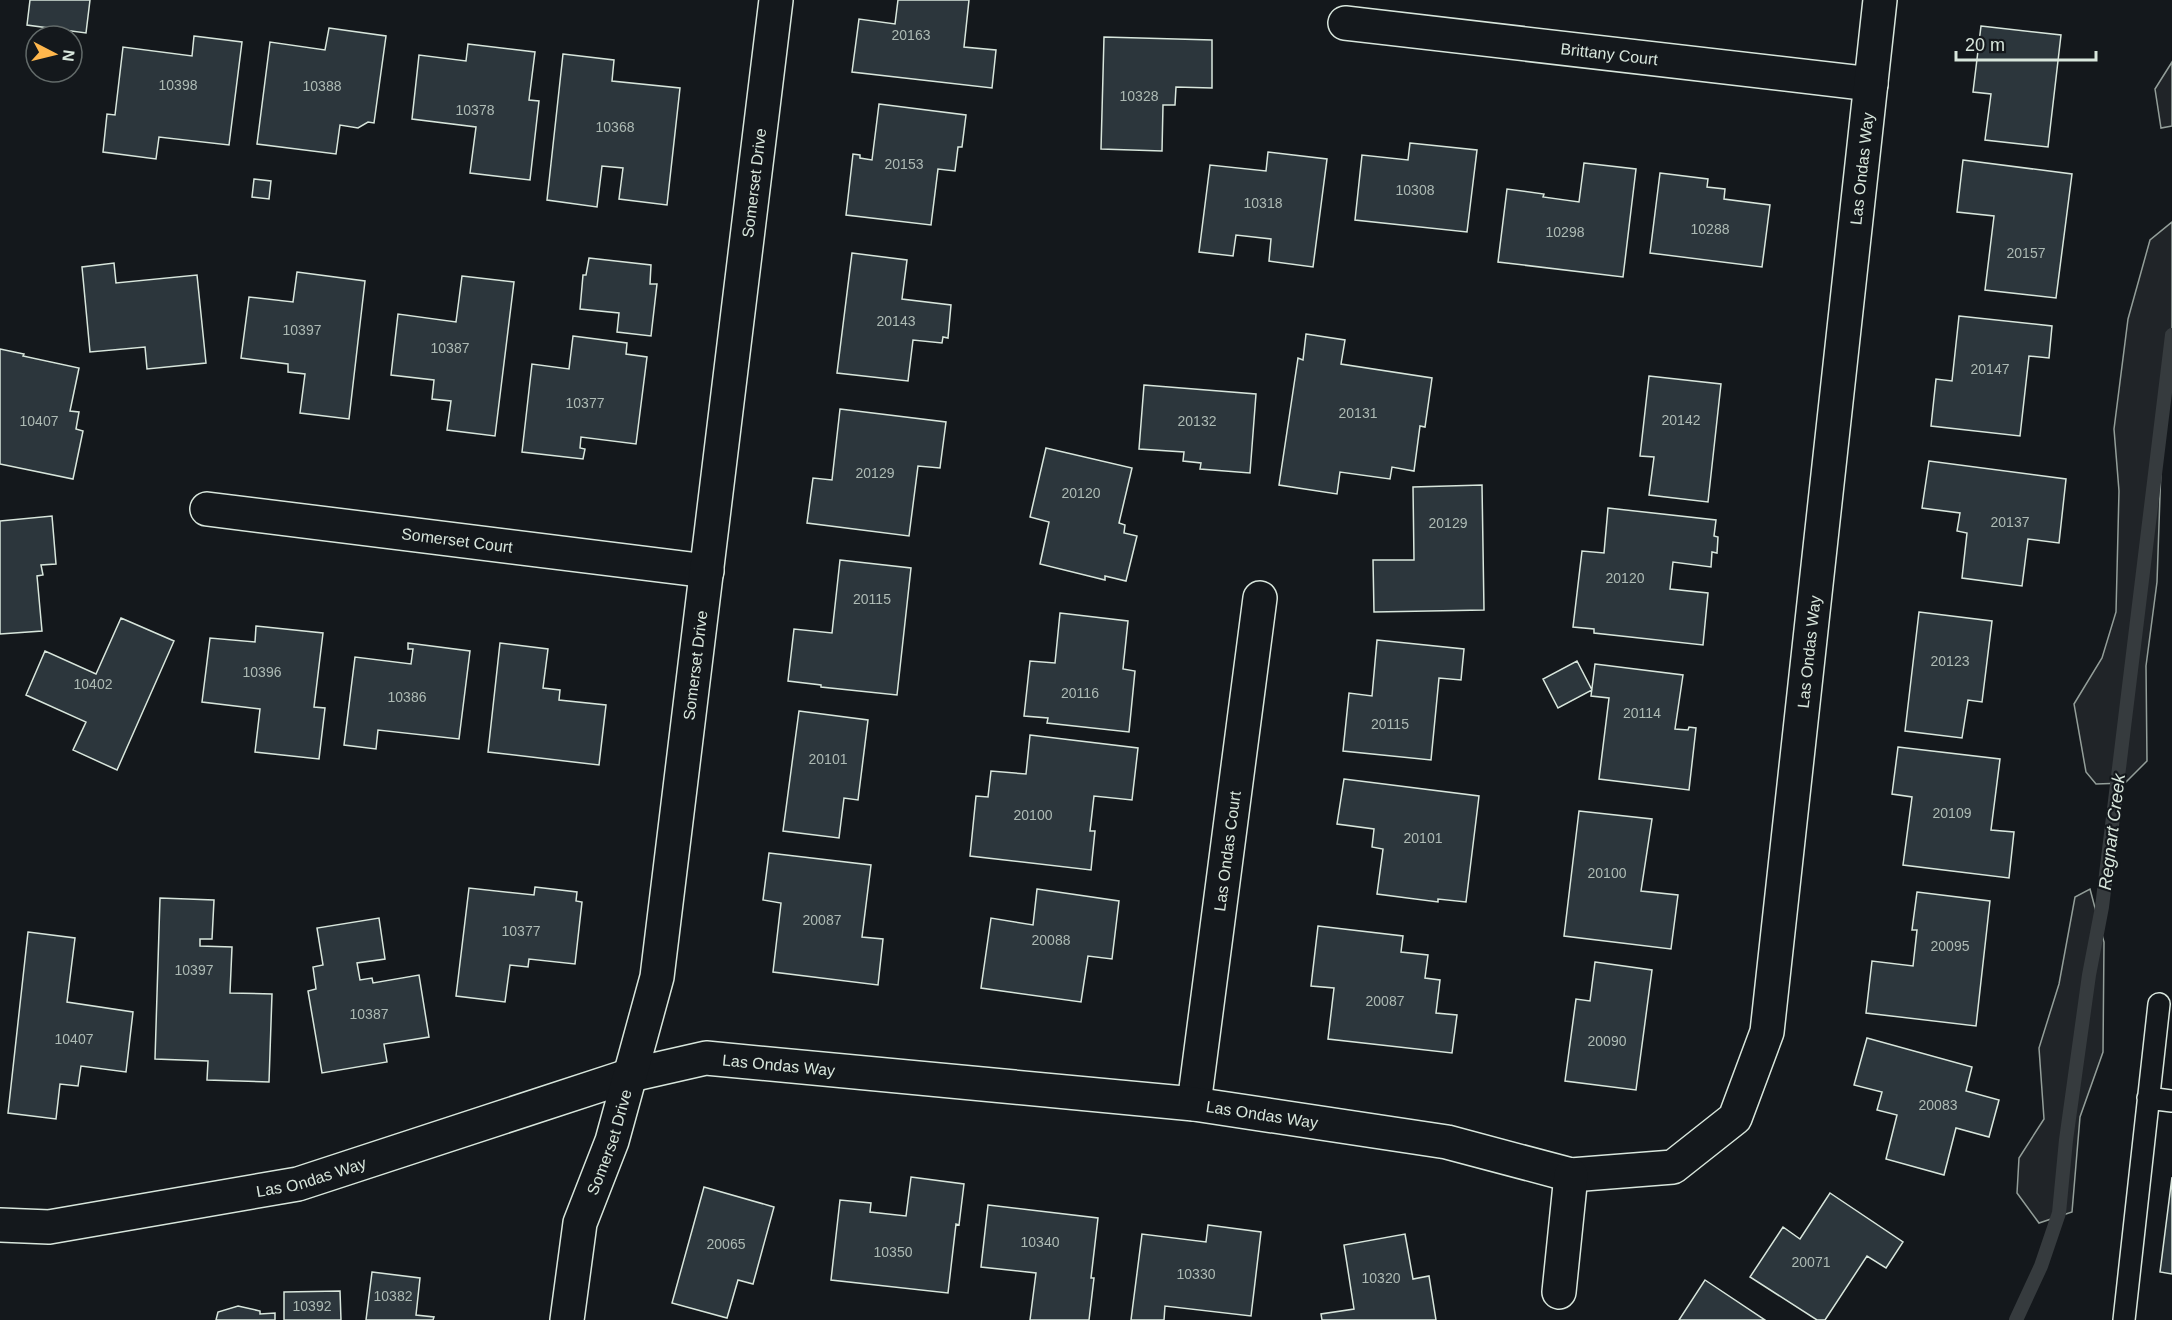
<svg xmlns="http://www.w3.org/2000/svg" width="2172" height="1320" viewBox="0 0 2172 1320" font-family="Helvetica,sans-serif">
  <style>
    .green { fill: #202428; stroke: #939e99; stroke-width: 1.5 }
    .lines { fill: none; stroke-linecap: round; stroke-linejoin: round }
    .stream { stroke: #363b3e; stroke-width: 14 }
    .building { fill: #2c363c; stroke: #d8e6dc; stroke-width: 1.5 }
    .service-casing { stroke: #d8e6dc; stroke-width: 24 }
    .minor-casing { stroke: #d8e6dc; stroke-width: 36 }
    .service { stroke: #14181c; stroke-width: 21 }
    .minor { stroke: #14181c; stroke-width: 33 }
    .labels { text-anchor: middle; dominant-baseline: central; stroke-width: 4.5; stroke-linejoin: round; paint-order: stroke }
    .number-label { font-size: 14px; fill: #adbab4 }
    .street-label { font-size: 16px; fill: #d8e6dc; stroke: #14181c }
    .water-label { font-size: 18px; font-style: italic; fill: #d8e6dc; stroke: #14181c }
  </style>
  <rect width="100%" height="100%" fill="#14181c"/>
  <path class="green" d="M2172,62v64l-11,2 -6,-39z
    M2172,222v154l-12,15 1,76 -4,115 -11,84 1,95 -22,22 -29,1 -10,-12 -12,-68 28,-46 14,-46 3,-121 -5,-62 14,-110 22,-79z
    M2090,889l14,53 -1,110 -23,65 -8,95 -33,11 -22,-30 2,-35 25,-39 -5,-71 20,-64 16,-87z"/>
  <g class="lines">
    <path class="stream" d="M2016,1320l25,-54 18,-53 7,-73 23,-165 13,-68 70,-572"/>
  </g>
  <path class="building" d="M30,0h60l-4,33 -59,-8z
    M898,0h71l-5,47 32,3 -4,38 -140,-16 7,-53 36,5z
    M1981,26l80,9 -13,112 -63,-7 6,-46 -18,-2z
    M329,28l57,8 -12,87 -6,-1 -10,6 -18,-3 -4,29 -79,-10 13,-102 55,8z
    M194,36l48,6 -13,103 -70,-8 -3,22 -53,-7 4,-38 8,1 8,-68 69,9z
    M1104,37l108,3v48l-36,-1 -1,18h-12l-1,46 -61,-2z
    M468,44l67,8 -6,48 10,1 -9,79 -60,-7 6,-46 -64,-8 7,-64 47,6z
    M563,54l51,6 -2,21 68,7 -13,117 -48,-6 4,-31 -21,-2 -5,41 -50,-7z
    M879,104l87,11 -4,32h-4l-3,24 -17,-2 -7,56 -85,-10 7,-61 7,1v3l12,2z
    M1410,143l67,7 -10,82 -112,-12 7,-65 46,5z
    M1268,152l59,7 -14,108 -44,-6 2,-22 -35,-4 -3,21 -34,-4 11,-87 56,6z
    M1963,160l109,14 -16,124 -71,-8 9,-74 -37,-4z
    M1584,163l52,6 -13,108 -125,-15 9,-73 37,5 -1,3 36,5z
    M1660,173l48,6 -1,8 18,2 -1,10 46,6 -8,62 -112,-14z
    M254,179l17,2 -2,18 -17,-2z
    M852,253l55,7 -5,39 49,6 -3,33 -5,-1 -1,6 -29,-3 -5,41 -71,-8z
    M589,258l62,7 -1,19h7l-6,52 -34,-4 2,-19 -39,-4 3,-34h3z
    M114,263l2,20 81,-8 9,88 -59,6 -2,-22 -55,5 -8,-85z
    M297,272l68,9 -16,138 -49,-6 5,-39 -17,-2v-8l-47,-6 8,-61 44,5z
    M462,276l52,6 -19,154 -48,-6 4,-29 -19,-2 2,-19 -43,-5 7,-61 58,8z
    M1959,316l93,10 -3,32 -20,-2 -9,80 -89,-10 5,-47 16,2z
    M1306,334l39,6 -4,24 91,14 -7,49 -5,-1 -6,45 -22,-4 -2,12 -50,-7 -3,22 -58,-9 19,-127 5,2z
    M573,336l54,7 -1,11 21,3 -11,87 -55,-7 -1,11 5,1 -2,10 -61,-7 10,-88 37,5z
    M0,349l24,5 -1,2 56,12 -9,43 9,1 -3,17 7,2 -10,48 -73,-15z
    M1649,376l72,8 -13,118 -59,-7 5,-38 -14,-1z
    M1144,385l112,9 -6,79 -50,-4 1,-6 -18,-2 1,-9 -45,-3z
    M840,409l106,13 -6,46 -22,-2 -9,70 -102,-13 6,-45 19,2z
    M1046,448l86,20 -13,55 6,2 -1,8 13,3 -11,45 -21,-5v4l-65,-16 9,-42 -19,-5z
    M1929,461l137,18 -7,64 -31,-4 -6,47 -60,-8 5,-45 -10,-2 3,-18 -38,-5z
    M1482,485l2,125 -110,2 -1,-52h41l-1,-73z
    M1608,508l108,12 -2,16 4,1 -1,16 -5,-1 -1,15 -38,-5 -3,27 38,4 -5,52 -109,-12v-4l-21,-2 9,-76 22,2z
    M52,516l4,48 -15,1 2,10 -6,1 5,55 -42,3v-113z
    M840,560l71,8 -14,127 -76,-8v-2l-33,-4 6,-52 38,4z
    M1919,612l73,9 -10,81 -14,-2 -6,38 -57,-7z
    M1060,613l68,8 -5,48 12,2 -6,61 -82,-9 1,-5 -24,-2 6,-55 25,2z
    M121,618l53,23 -57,129 -44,-20 13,-28 -60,-27 19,-44 51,23z
    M256,626l67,7 -9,74 11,1 -6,51 -64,-7 5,-43 -58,-7 8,-64 45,4z
    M1377,640l87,9 -3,31 -22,-2 -8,82 -88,-9 6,-58 23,3z
    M408,643l62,8 -11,88 -81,-9 -2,19 -32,-4 11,-88 56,7 2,-15h-5z
    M500,643l48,6 -5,39 17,2 -1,10 47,5 -7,60 -111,-13z
    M1577,661l15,29 -34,18 -15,-29z
    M1595,664l88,11 -8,54 13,1 1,-3 7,1 -7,62 -90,-11 10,-81 -18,-2z
    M799,711l69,9 -10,80 -14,-2 -5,40 -56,-7z
    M1030,735l108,13 -6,52 -38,-4 -4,35h5l-4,39 -121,-14 6,-60 12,1 3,-26 35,3z
    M1898,747l102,12 -9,71 23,2 -5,46 -106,-13 9,-68 -20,-3z
    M1344,779l135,17 -13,106 -28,-3v3l-61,-8 6,-45 -11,-2 2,-18 -37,-5z
    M1579,811l73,8 -11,72 37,4 -7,54 -107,-13z
    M769,853l102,12 -9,72 21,2 -5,46 -105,-13 8,-69 -18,-3z
    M535,887l42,5 -1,9 6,1 -7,62 -46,-5 -1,8 -18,-2 -5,37 -49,-6 13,-108 65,7z
    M1037,889l82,12 -7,58 -24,-3 -7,46 -100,-14 10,-70 42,7z
    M1917,892l73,9 -14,125 -110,-13 6,-52 41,5 4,-36h-5z
    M160,898l54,2 -2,39h-12v7l32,1 -2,46 42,1 -3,88 -62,-2 1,-19 -53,-2z
    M379,918l6,41 -28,4 3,17 12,-2 1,5 46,-8 10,62 -45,7 3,18 -65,11 -14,-82 8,-2 -3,-22 10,-2 -6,-37z
    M1318,926l85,10 -2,16 27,3 -3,23 15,2 -4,33 21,2 -5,38 -124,-14 6,-51 -23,-2z
    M28,932l47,6 -8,64 66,10 -7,60 -45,-6 -3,20 -18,-2 -4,35 -48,-6z
    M1595,962l57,8 -16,120 -71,-9 11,-82 14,2z
    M1867,1038l105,29 -6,24 33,9 -10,37 -33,-9 -12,47 -58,-16 11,-44 -20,-5 5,-18 -28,-7z
    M911,1177l53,7 -5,41 -3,-1 -8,69 -117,-13 9,-80 31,3 -1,9 36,4z
    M2172,1177v97l-12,-2z
    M704,1187l70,20 -21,77 -15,-4 -11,38 -55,-15z
    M1830,1193l73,49 -17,26 -19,-12 -42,64h-8l-67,-43 33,-50 17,12z
    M988,1205l110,13 -7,60h3l-5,42h-59l6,-47 -55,-6z
    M1208,1225l53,7 -10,84 -86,-10 -1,14h-33l11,-86 64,8z
    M1405,1234l8,45 16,-3 7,44h-114l-1,-6 33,-5 -10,-64z
    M372,1272l48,6 -4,37 18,2 -1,3h-67z
    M1705,1280l60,40h-86z
    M340,1291l1,29h-57v-28z
    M238,1306l22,5v3l15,-1v7h-59l2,-8z"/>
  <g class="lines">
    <g class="service-casing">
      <path id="service" d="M2148,1098l24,3
        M2124,1320l35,-316"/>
    </g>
    <g class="minor-casing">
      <g id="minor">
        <path id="s1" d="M1345,23l526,61"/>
        <path id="s2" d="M207,509l500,62"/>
        <path id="s3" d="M1194,1104l66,-506"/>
        <path id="s4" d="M0,1225l49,2 249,-43 333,-109 75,-17 488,46 253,38 124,33 102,-8 62,-49 32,-86 113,-1032"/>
        <path d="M1559,1292l12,-117"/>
        <path id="s5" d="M567,1320l13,-97 32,-82 45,-164 119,-977"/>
      </g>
    </g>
    <use href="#service" class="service"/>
    <use href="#minor" class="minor"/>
  </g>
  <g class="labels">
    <g class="number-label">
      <text x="911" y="35">20163</text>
      <text x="178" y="85">10398</text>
      <text x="322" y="86">10388</text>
      <text x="1139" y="96">10328</text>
      <text x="475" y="110">10378</text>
      <text x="615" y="127">10368</text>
      <text x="904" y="164">20153</text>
      <text x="1415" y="190">10308</text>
      <text x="1263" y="203">10318</text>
      <text x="1710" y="229">10288</text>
      <text x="1565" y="232">10298</text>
      <text x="2026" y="253">20157</text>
      <text x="896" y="321">20143</text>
      <text x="302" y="330">10397</text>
      <text x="450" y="348">10387</text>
      <text x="1990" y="369">20147</text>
      <text x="585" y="403">10377</text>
      <text x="1358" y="413">20131</text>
      <text x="1681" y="420">20142</text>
      <text x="39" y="421">10407</text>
      <text x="1197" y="421">20132</text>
      <text x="875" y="473">20129</text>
      <text x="1081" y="493">20120</text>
      <text x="2010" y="522">20137</text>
      <text x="1448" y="523">20129</text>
      <text x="1625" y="578">20120</text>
      <text x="872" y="599">20115</text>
      <text x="1950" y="661">20123</text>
      <text x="262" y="672">10396</text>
      <text x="93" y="684">10402</text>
      <text x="1080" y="693">20116</text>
      <text x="407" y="697">10386</text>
      <text x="1642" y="713">20114</text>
      <text x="1390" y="724">20115</text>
      <text x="828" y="759">20101</text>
      <text x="1952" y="813">20109</text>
      <text x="1033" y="815">20100</text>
      <text x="1423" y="838">20101</text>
      <text x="1607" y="873">20100</text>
      <text x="822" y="920">20087</text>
      <text x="521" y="931">10377</text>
      <text x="1051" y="940">20088</text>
      <text x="1950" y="946">20095</text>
      <text x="194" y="970">10397</text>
      <text x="1385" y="1001">20087</text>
      <text x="369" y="1014">10387</text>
      <text x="74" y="1039">10407</text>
      <text x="1607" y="1041">20090</text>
      <text x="1938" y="1105">20083</text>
      <text x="1040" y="1242">10340</text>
      <text x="726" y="1244">20065</text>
      <text x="893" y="1252">10350</text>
      <text x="1811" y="1262">20071</text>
      <text x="1196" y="1274">10330</text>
      <text x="1381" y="1278">10320</text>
      <text x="393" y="1296">10382</text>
      <text x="312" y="1306">10392</text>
    </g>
    <g class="street-label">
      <text stroke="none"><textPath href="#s1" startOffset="266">Brittany Court</textPath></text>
      <text stroke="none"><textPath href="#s4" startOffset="2745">Las Ondas Way</textPath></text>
      <text stroke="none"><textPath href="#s5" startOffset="1156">Somerset Drive</textPath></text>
      <text stroke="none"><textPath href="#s2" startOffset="252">Somerset Court</textPath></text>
      <text stroke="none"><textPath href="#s4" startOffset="2259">Las Ondas Way</textPath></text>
      <text stroke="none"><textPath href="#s5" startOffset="670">Somerset Drive</textPath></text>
      <text stroke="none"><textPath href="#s3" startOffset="255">Las Ondas Court</textPath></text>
      <text stroke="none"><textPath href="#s4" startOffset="802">Las Ondas Way</textPath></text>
      <text stroke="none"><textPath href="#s4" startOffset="1288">Las Ondas Way</textPath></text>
      <text stroke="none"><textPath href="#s5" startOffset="184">Somerset Drive</textPath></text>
      <text stroke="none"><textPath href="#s4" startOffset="316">Las Ondas Way</textPath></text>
    </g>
    <g class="water-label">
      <text transform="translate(2112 832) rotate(-83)">Regnart Creek</text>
    </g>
  </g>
  <g transform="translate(54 54) rotate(97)"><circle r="28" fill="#14181c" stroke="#626a69" stroke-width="1.5"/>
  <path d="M0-4.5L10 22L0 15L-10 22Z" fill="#ffb74d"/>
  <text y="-9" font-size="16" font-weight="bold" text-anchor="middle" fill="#d8e6dc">N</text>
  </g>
  <path d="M1956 51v9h140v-9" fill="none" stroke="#d8e6dc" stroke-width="3"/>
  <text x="1965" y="51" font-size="18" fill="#d8e6dc" stroke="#14181c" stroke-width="4.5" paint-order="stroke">20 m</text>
</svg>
